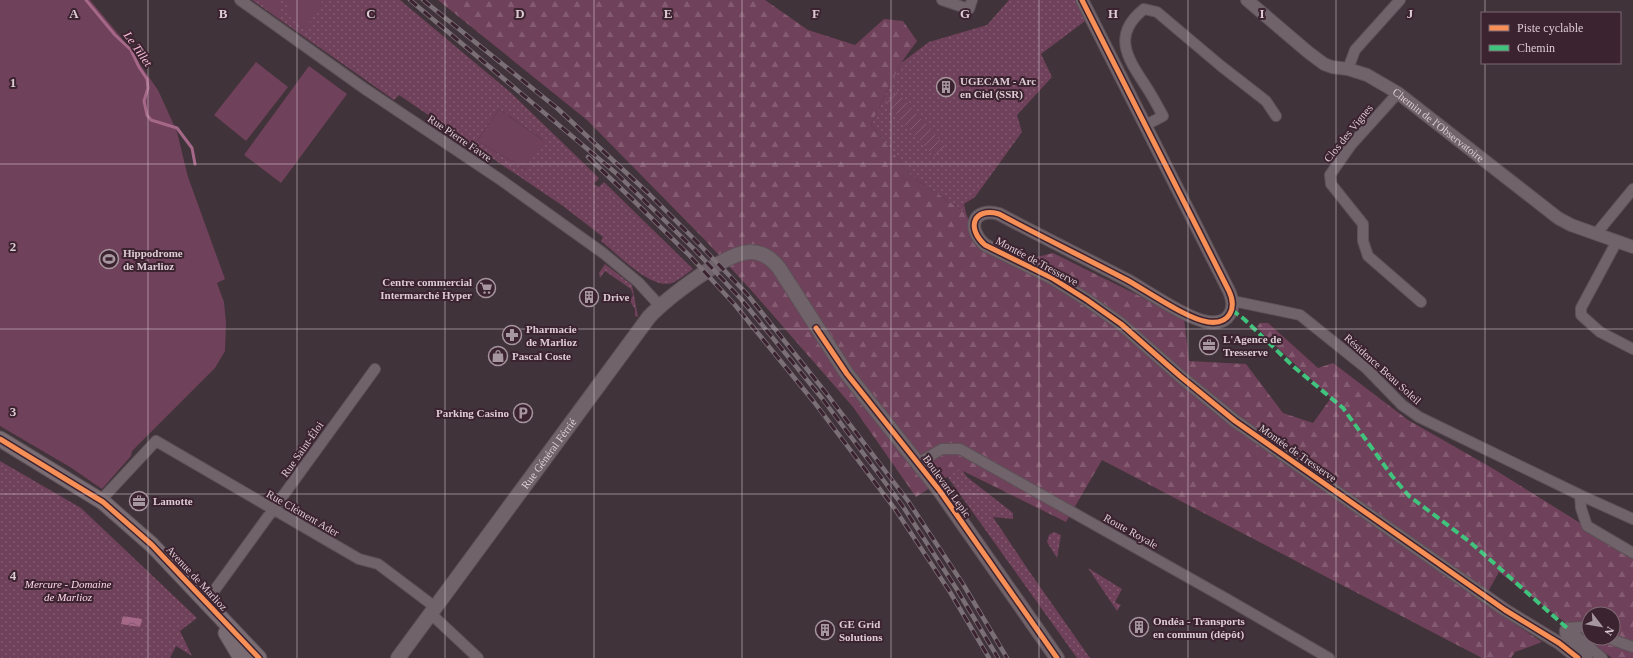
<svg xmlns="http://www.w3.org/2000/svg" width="1633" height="658" viewBox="0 0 1633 658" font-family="Georgia,serif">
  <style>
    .grass { fill: url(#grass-dots); fill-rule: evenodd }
    .forest { fill: url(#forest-firs); fill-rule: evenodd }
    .garden { fill: url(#garden-furrows) }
    .pitch { fill: #70415a }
    .water { fill: url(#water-waves) }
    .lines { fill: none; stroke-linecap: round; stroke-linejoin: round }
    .stream { stroke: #a66889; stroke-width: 3 }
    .minor-casing { stroke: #5e5158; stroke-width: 12 }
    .tertiary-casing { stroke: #5e5158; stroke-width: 14 }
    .secondary-casing { stroke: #5e5158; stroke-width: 16 }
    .primary-casing { stroke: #5e5158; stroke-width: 17 }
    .minor { stroke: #70646a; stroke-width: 10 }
    .tertiary { stroke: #70646a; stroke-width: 12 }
    .secondary { stroke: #70646a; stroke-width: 14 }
    .primary { stroke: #7a6c73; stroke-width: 15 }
    .rail-casing { stroke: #7a6f75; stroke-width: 4.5 }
    .rail { stroke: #3c2330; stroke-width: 3; stroke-dasharray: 9; stroke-linecap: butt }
    .quiet { stroke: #40c37c; stroke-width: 4; stroke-dasharray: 8 4; stroke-linecap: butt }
    .cycleway-casing { stroke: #3c2330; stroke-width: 8 }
    .cycleway { stroke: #f78f57; stroke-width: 5 }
    .grid { fill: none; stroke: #ddccd4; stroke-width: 1; stroke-opacity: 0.55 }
    .labels { text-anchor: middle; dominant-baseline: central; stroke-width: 4; stroke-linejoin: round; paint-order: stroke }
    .poi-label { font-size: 11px; font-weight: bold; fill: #ddccd4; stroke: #3c2330; text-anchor: start }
    .street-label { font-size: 11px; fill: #ddccd4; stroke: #3c2330 }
    .park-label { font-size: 11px; font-style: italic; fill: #fed6e9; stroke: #3c2330 }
    .water-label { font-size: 12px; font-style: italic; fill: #fac0dd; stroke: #3c2330 }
    .grid-label { font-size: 13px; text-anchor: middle; font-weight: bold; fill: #ddccd4; stroke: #3c2330; stroke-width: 4; stroke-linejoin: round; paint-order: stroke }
  </style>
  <defs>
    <pattern id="grass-dots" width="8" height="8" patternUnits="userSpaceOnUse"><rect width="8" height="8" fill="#70415a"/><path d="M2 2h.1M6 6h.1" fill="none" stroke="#845b71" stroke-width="1.8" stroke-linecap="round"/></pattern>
    <pattern id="forest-firs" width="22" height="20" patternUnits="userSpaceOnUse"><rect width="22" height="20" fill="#70415a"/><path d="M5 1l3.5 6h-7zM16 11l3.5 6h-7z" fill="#845b71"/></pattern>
    <pattern id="garden-furrows" width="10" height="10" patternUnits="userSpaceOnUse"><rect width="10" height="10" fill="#70415a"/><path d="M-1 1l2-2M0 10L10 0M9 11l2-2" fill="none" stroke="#845b71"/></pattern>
    <pattern id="water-waves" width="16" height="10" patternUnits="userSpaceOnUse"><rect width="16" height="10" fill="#a66889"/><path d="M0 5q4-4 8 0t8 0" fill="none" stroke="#83596f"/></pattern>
  </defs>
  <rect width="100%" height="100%" fill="#41333a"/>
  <path class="grass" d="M252,0h148l110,92 89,86 -5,6 5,3 5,-5 89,87c-7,5 -14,11 -21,14 -21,7 -56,-30 -71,-42l2,-4 -40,-31 -164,-111 -5,5zM499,109l44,31 -18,29 -48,-28z
    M1009,0h68l8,21 -44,33 11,23 -35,38 5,17 -47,65 -11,7 2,9 -55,-37 -40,-52 30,-61 28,-21 58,-17z
    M605,264l27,21 6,32 -3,-1v-7l-5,-8 3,-6 -2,-6 -26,-18 -5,7 -1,-5z
    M0,461l81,47 116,110 -17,13 12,25 -16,-10 -6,12h-170z
    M956,461l11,16 46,36v6l-20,-2 36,54 61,87h-13l-138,-193z
    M1054,532l7,3 -4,23 -10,-16 2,-7z
    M1088,568l34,21 -7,13 6,3 -4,6z"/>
  <path class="forest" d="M438,0h327l43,30 47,15 29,-26 19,2 14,20 -16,22 -30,61 40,52 55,37 4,12 1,14 23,17 31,4 28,-7 131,65 5,43 57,3 37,49 30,10 18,-25 -64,-60 -10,-11 3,-4h8l50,45 15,-5 75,57 84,48 141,88v102h-21l-113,-86 -17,30 60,40 -27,10 -4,6h-29l-380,-198 -36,62 -107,-53 -43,28 -63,-90 -102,-117 -46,-50 -118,-120zM1589,614h24v24h-24z"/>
  <path class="garden" d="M897,92l48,54 -11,10 -49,-53z"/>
  <path class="pitch" d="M0,0h90l30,36 38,54 19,42 11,45 37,102 -8,4 7,19 2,21 -1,28 -10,17 -83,83 -1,5 -29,33 -32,-22 -70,-41z
    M256,0h23l2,18z
    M288,0h35l-17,29 -17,-14z
    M256,62l32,25 -42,54 -32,-26z
    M309,66l38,28 -66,89 -37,-28z
    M499,109l45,32 -19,28 -48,-28z"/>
  <path class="water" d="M123,616l19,3 -2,8 -19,-3z"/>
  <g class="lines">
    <path class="stream" d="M86,0l29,35 16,15 8,17 8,12 1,9 -4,13 3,14 4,5 26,8 15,20 3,16"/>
    <g class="minor-casing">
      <path id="minor" d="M240,0l125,89 136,91 102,73 35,29 22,24
        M942,0l27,9 3,-9
        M1348,69l7,-19 45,-50
        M1398,93l-47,52 -21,30 1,9 32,40v17l5,15 53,46
        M1146,125l17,-9c-5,-9 -10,-19 -16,-28 -18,-28 -37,-52 -3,-79l13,3 64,54 45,35 10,15
        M1596,234l37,-45
        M1617,241l-36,67v7l19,17 33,17
        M1233,301l67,14 66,53 36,37 17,12 161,78 53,24
        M918,463l24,-14h18l265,149 104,60
        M1580,495l1,13 6,18 46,27
        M101,500l55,-59 203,118 19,5 57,43
        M206,602l169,-233
        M430,613l48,45
        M1567,628l35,30
        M1567,628l-2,2c-1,11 15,21 22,28
        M1567,628l15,-1 7,3
        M1608,638l25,9"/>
    </g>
    <g class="tertiary-casing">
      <g id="tertiary">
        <path d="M1082,0l147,291c8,17 1,34 -21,31 -21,-3 -61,-31 -81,-42 -42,-22 -85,-43 -128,-66 -26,-7 -33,14 -14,31l67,33 35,22 34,24 59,52 55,45 270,189 54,33 19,15"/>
        <path id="s1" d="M1247,0l61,52 16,12 8,3 16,2 19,6 31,18 160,125 13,7 62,22"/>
      </g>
    </g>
    <g class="secondary-casing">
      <g id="secondary">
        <path id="s2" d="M398,658l251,-341c17,-18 77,-65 101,-65 12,0 22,7 29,16l68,106 93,117 117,167"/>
      </g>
    </g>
    <g class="primary-casing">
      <path id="primary" d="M0,439l103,63 49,43 107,113
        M226,633l15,25"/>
    </g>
    <use href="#minor" class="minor"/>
    <use href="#tertiary" class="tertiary"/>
    <use href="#secondary" class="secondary"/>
    <use href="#primary" class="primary"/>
    <g class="rail-casing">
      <path id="rail" d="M410,0l207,174 78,76 46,49 80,98 81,108 54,83 42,70
        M423,0l135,109 90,84 52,52 47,49 79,99 82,108 55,83 44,74
        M588,157l44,42 57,56 46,50 79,97 81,107 55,83 39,66"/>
    </g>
    <use href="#rail" class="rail"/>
    <path class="quiet" d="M1232,310l12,9 50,48 49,41 49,68 17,20 61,46 97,86"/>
    <g class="cycleway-casing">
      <path id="cycleway" d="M1082,0l147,291c8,17 1,34 -21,31 -21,-3 -61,-31 -81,-42 -42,-22 -85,-43 -128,-66 -26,-7 -33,14 -14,31l67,33 35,22 34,24 59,52 55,45 270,189 54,33 19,15
        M816,328l31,46 93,117 117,167
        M0,439l103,63 49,43 107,113"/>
    </g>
    <use href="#cycleway" class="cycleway"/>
  </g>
  <path class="grid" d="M148,0v658M297,0v658M445,0v658M594,0v658M742,0v658M891,0v658M1039,0v658M1188,0v658M1336,0v658M1485,0v13M1485,63v595M0,164h1633M0,329h1633M0,494h1633"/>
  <defs>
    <g id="building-ring" transform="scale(1)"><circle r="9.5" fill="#3c2330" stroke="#a6969e" stroke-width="1.5"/><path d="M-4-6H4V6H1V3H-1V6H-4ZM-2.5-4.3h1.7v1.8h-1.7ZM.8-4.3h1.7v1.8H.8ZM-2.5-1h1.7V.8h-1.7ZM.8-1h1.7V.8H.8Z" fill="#a6969e"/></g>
    <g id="stadium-ring" transform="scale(1)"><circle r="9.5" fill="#3c2330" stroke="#a6969e" stroke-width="1.5"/><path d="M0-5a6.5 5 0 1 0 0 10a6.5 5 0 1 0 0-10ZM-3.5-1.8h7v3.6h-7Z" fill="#a6969e"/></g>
    <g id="supermarket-ring" transform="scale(1)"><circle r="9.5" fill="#3c2330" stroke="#a6969e" stroke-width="1.5"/><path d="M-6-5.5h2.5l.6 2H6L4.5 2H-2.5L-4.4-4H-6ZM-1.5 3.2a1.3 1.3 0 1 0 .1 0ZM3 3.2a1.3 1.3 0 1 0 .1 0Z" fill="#a6969e"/></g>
    <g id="pharmacy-ring" transform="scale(1)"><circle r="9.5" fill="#3c2330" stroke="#a6969e" stroke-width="1.5"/><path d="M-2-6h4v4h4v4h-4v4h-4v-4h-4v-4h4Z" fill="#a6969e"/></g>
    <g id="office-ring" transform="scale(1)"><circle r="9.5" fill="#3c2330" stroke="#a6969e" stroke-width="1.5"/><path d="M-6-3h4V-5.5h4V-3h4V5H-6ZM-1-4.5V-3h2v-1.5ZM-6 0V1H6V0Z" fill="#a6969e"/></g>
    <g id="shop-ring" transform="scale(1)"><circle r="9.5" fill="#3c2330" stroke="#a6969e" stroke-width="1.5"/><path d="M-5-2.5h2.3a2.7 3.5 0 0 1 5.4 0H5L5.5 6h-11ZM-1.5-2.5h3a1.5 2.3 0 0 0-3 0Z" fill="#a6969e"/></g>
    <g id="parking-ring" transform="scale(1)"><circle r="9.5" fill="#3c2330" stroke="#a6969e" stroke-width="1.5"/><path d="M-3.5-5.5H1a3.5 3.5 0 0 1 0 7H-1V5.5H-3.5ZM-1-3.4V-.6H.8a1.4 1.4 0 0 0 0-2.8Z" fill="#a6969e"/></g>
  </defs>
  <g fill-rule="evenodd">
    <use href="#building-ring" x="946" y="87"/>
    <use href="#stadium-ring" x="109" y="259"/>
    <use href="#supermarket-ring" x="486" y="288"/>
    <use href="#building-ring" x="589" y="297"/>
    <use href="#pharmacy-ring" x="512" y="335"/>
    <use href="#office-ring" x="1209" y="345"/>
    <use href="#shop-ring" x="498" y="356"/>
    <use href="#parking-ring" x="523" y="413"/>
    <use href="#office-ring" x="139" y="501"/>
    <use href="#building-ring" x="1139" y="627"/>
    <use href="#building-ring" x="825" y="630"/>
  </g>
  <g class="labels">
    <g class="poi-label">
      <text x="960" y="81">UGECAM - Arc<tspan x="960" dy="13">en Ciel (SSR)</tspan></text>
      <text x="123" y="253">Hippodrome<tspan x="123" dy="13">de Marlioz</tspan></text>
      <text x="472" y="282" text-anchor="end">Centre commercial<tspan x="472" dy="13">Intermarché Hyper</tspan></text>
      <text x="603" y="297">Drive</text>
      <text x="526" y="329">Pharmacie<tspan x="526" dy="13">de Marlioz</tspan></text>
      <text x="1223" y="339">L'Agence de<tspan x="1223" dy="13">Tresserve</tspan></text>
      <text x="512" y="356">Pascal Coste</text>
      <text x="509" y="413" text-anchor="end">Parking Casino</text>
      <text x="153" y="501">Lamotte</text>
      <text x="1153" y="621">Ondéa - Transports<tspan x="1153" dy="13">en commun (dépôt)</tspan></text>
      <text x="839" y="624">GE Grid<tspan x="839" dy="13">Solutions</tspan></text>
    </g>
    <g class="street-label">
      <text stroke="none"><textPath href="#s1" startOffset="232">Chemin de l'Observatoire</textPath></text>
      <text transform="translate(1348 133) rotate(-51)">Clos des Vignes</text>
      <text transform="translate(460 138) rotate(34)">Rue Pierre Favre</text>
      <text transform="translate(1037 261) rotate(28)">Montée de Tresserve</text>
      <text transform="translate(1383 369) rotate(42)">Résidence Beau Soleil</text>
      <text transform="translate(302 449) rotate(-55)">Rue Saint-Éloi</text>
      <text transform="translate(1298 453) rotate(35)">Montée de Tresserve</text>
      <text stroke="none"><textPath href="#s2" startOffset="254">Rue Général Férrié</textPath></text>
      <text transform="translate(947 486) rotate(54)">Boulevard Lepic</text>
      <text transform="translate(303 513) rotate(30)">Rue Clément Ader</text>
      <text transform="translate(1131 531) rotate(29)">Route Royale</text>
      <text transform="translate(197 578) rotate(47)">Avenue de Marlioz</text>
    </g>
    <g class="park-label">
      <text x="68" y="584">Mercure - Domaine<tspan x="68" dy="13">de Marlioz</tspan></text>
    </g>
    <g class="water-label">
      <text transform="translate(138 49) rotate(55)">Le Tillet</text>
    </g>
  </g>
  <g class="grid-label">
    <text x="74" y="18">A</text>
    <text x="223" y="18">B</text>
    <text x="371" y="18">C</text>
    <text x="520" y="18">D</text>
    <text x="668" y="18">E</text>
    <text x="816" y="18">F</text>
    <text x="965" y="18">G</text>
    <text x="1113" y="18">H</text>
    <text x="1262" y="18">I</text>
    <text x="1410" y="18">J</text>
    <text x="13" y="87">1</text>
    <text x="13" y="251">2</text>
    <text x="13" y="416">3</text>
    <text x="13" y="580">4</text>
  </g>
  <rect x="1481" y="12" width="140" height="52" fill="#3c2330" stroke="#7c6772"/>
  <rect x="1489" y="25" width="20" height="6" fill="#f78f57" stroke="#7c6772"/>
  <text x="1517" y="32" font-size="12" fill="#ddccd4">Piste cyclable</text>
  <rect x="1489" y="45" width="20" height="6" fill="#40c37c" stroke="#7c6772"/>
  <text x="1517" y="52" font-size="12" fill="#ddccd4">Chemin</text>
  <g transform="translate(1601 626) rotate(121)"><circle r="19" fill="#3c2330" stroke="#7c6772"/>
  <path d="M0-3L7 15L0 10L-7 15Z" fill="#a6969e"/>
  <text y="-6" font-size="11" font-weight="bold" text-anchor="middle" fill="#ddccd4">N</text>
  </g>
</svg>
